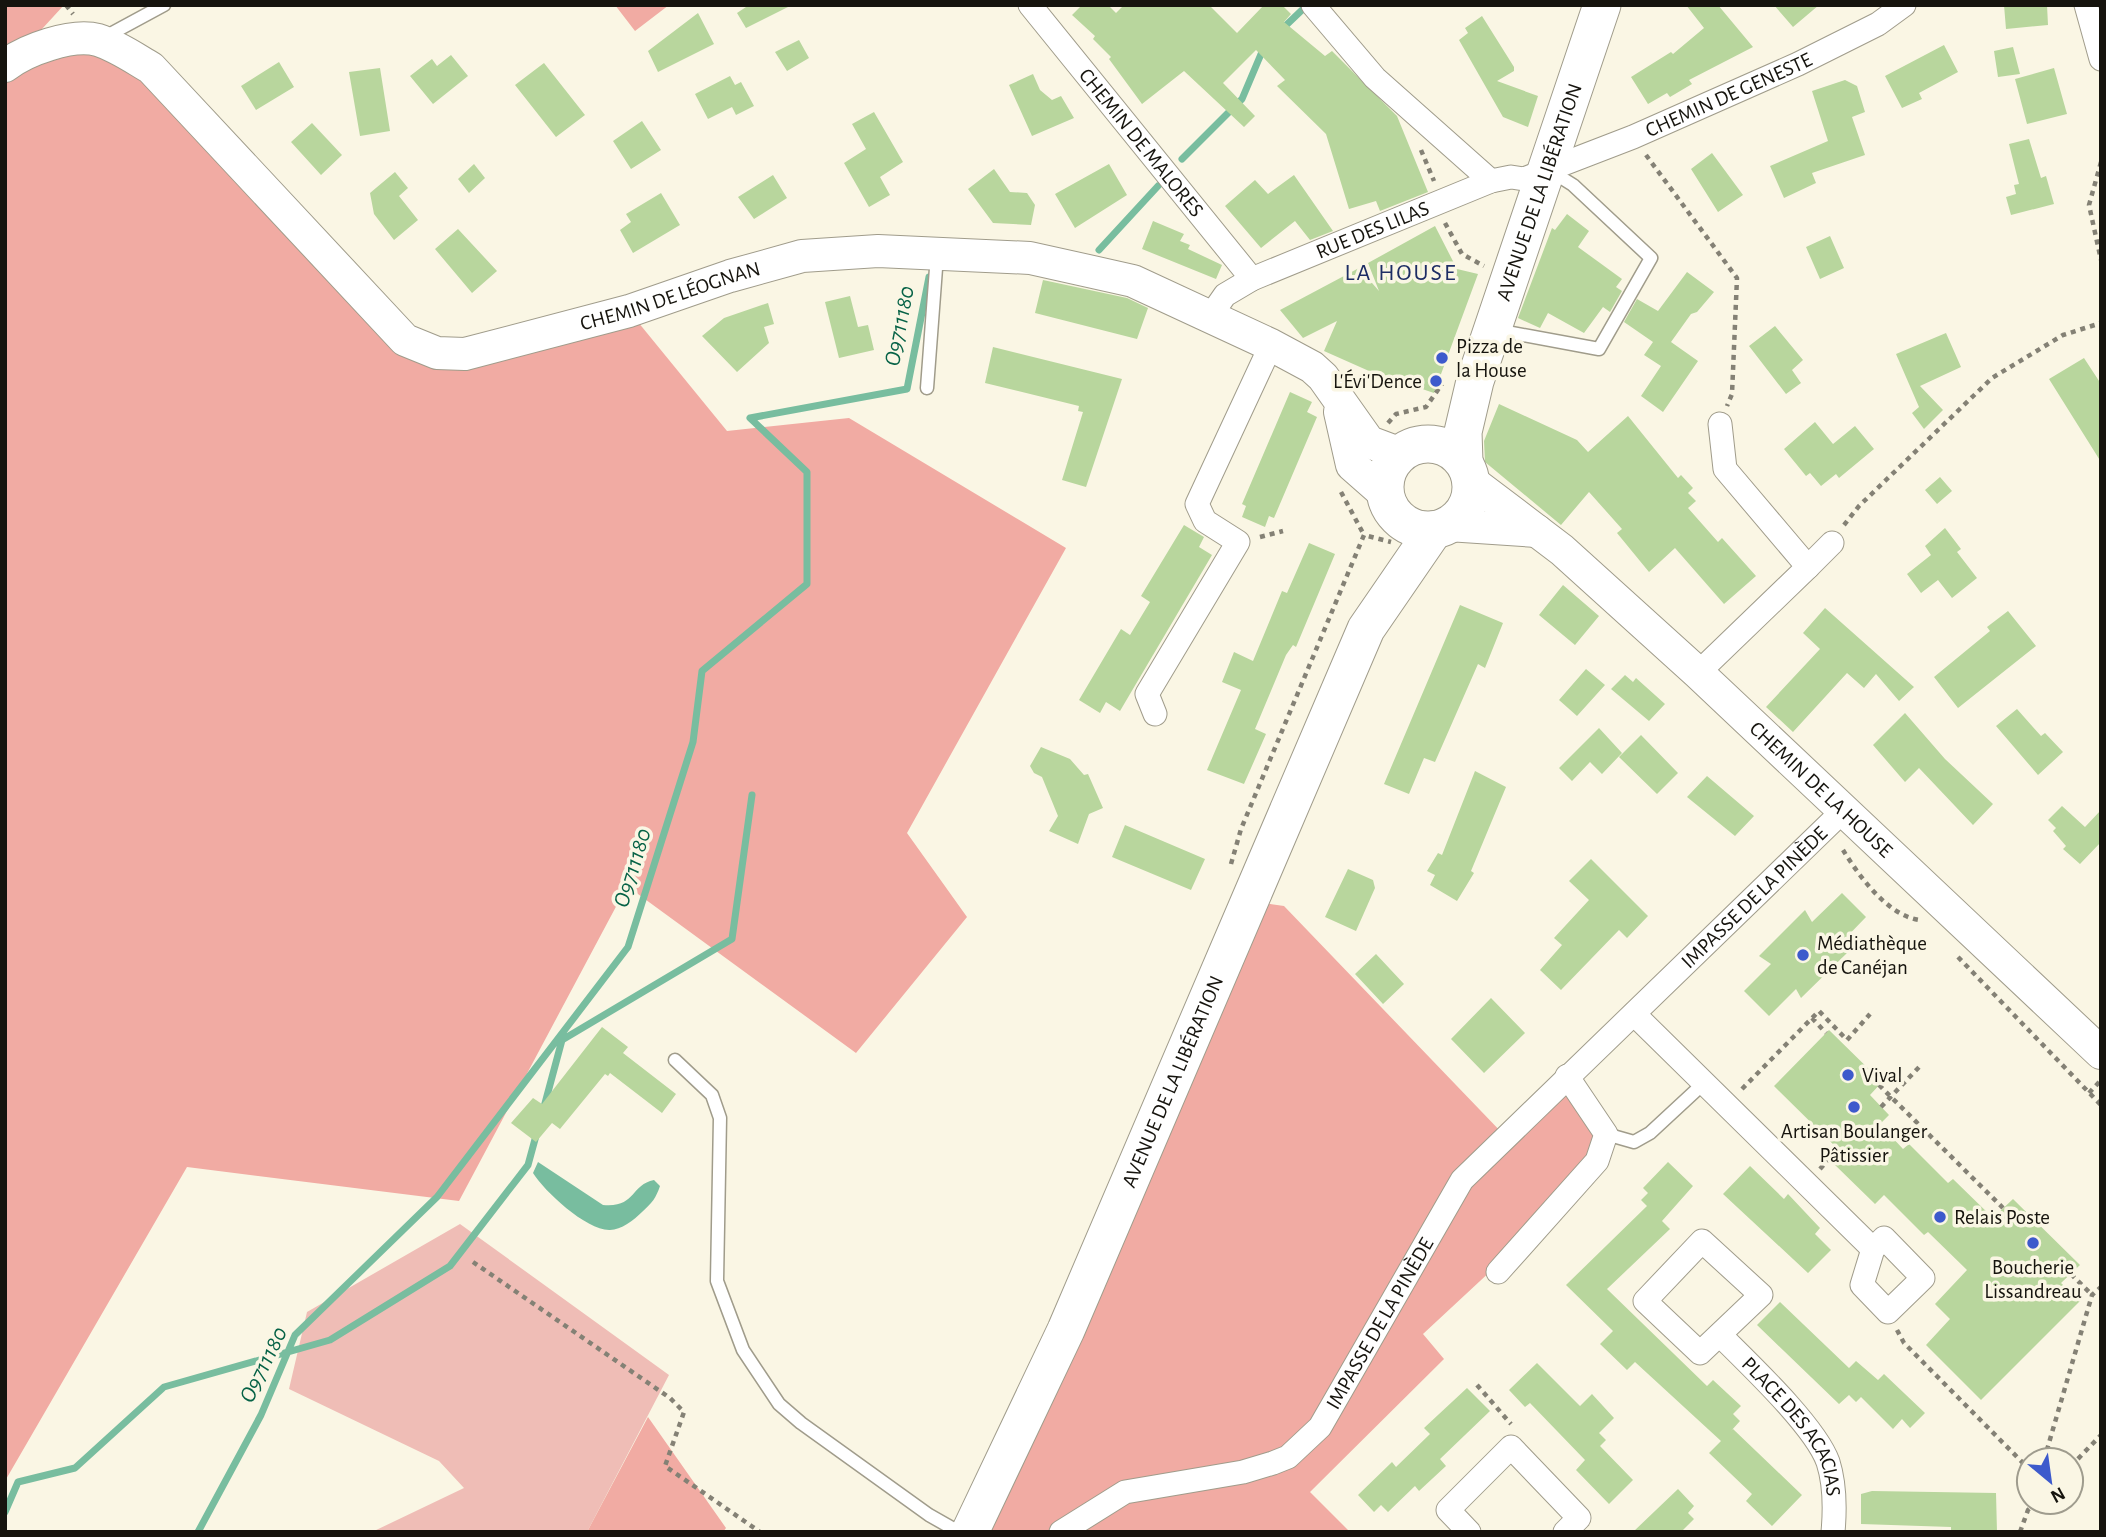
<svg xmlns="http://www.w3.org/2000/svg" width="2106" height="1537" viewBox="0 0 2106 1537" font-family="'Alegreya Sans',sans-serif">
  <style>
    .green { fill: #efbdb6 }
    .forest { fill: #f1aba3 }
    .water { fill: #78bd9f }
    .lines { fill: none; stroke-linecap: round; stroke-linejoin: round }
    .stream { stroke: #78bd9f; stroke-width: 7 }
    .building { fill: #b8d69d }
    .lane-casing { stroke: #a09c8b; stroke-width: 15 }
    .street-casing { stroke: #a09c8b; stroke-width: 25 }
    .secondary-casing { stroke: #a09c8b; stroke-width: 34 }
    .primary-casing { stroke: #a09c8b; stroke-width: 39 }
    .path { stroke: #848175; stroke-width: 4.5; stroke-dasharray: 5 5; stroke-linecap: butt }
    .lane { stroke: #fff; stroke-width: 12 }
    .street { stroke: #fff; stroke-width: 23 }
    .secondary { stroke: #fff; stroke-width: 32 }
    .primary { stroke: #fff; stroke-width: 37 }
    .poi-dot { fill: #3d5acc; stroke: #faf6e4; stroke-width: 2.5 }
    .labels { text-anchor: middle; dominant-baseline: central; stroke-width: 7; stroke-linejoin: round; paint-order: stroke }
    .street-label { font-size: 21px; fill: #16140e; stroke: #faf6e4 }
    .poi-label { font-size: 21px; fill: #16140e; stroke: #faf6e4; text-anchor: start }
    .water-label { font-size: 23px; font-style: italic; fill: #066246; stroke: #faf6e4 }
    .quarter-label { font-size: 24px; letter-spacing: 2px; fill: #1d2d64; stroke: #faf6e4 }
  </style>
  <rect width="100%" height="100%" fill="#faf6e4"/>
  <path class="green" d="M460,1224l209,151 -82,157h-215l92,-44 -25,-27 -150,-72 18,-77z"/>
  <path class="forest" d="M5,5h59l-44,48 105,-2 295,297 209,-37 98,120 122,-13 217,130 -159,285 60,84 -111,136 -229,-167 -168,315 -272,-34 -182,314z
    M615,5h54l-34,26z
    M1250,901l34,5 221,230 62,-60 39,58 -112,134 -71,66 21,25 -134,133 40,40h-380z
    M648,1417l78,111 -3,4h-136z"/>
  <path class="water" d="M538,1162l65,43c33,3 27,-20 51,-25l6,6c-4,12 -8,17 -18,26 -8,8 -21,18 -32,18 -23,1 -66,-39 -77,-57z"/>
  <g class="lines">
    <path class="stream" d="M1280,31l22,-21
      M1182,159l60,-60 22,-52
      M1099,250l59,-64
      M544,1107l18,-67 170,-101 20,-144
      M5,1512l13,-30 57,-14 89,-81 166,-47 120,-74 78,-101 9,-33
      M198,1532l63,-117 34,-80 142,-138 191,-250 65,-205 9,-71 105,-87v-112l-57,-54 157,-29 22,-112"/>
  </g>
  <path class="building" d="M749,5h43l-46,23 -9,-15z
    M1082,5h26l8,8 8,-8h85l28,28 27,-28h18l9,9 -7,8 41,34 7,-5 65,65 31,76 -48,19 -4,-10 -27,8 -23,-75 -49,-48 8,-6 -29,-30 -33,33 32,33 -11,11 -60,-56 -42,33 -33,-45 2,-2 -18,-18 2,-3 -23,-21z
    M1686,5h32l35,42 -64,33 3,4 -22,13 -3,-4 -19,11 -17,-27 40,-25 2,2 31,-26z
    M1774,5h45l-26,22z
    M2004,5h43l1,20 -42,4z
    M698,13l16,31 -56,28 -10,-21z
    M1482,16l32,51v4l-17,10 41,15 -10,31 -25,-10 -44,-77 9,-7 -3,-5z
    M799,40l10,18 -22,13 -12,-19z
    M1944,45l14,27 -39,21 3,6 -20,9 -17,-32z
    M2013,47l7,27 -22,3 -4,-26z
    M451,55l17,21 -35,28 -23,-28 22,-17 5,7z
    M279,62l15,25 -38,23 -15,-24z
    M544,63l41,52 -29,22 -41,-52z
    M380,68l10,63 -30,5 -11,-64z
    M2054,68l13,46 -40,10 -12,-45z
    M1033,74l7,16 12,10 9,-4 13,22 -42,18 -23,-51z
    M730,76l5,9 6,-3 13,24 -18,9 -4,-8 -24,12 -13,-25z
    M1845,80l12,6 8,26 -13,5 13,38 -53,18 4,10 -32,15 -14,-32 58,-25 -16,-50z
    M874,112l29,50 -23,15 10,18 -21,12 -25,-44 22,-14 -14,-25z
    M642,121l19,29 -30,19 -18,-28z
    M312,123l30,32 -21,20 -30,-33z
    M2029,139l12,39 5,-2 8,28 -43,11 -5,-18 10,-3 -2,-9 5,-1 -10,-40z
    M1712,153l31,42 -25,17 -27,-43z
    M474,164l11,14 -16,15 -11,-14z
    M1109,164l18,31 -52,33 -20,-34z
    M994,169l16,23 17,1 8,12 -4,20 -38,-2 -25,-34z
    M395,172l13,16 -9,8 19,24 -24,20 -20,-26 -4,-21z
    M773,175l14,23 -33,21 -16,-22z
    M1294,175l39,56 -23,9 -15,-19 -34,27 -36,-42 30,-26 13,14z
    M661,193l19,32 -47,28 -13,-23 11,-8 -5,-8z
    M1567,214l22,17 -11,16 44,32 -6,8 6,4 -12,21 -7,-5 -19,26 -36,-20 -8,15 -22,-10 34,-90 3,2z
    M1153,221l31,13 -4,7 10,4 -2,4 34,16 -6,14 -74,-30z
    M1435,226l22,43 21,5 -44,119 -65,-22 -45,-20 13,-30 -34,17 -23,-28 79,-42 20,23 -11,-28z
    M458,229l39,42 -25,22 -37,-44z
    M1830,236l14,32 -24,11 -14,-32z
    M1687,272l27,20 -17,20 -6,2 -20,28 27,19 -35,51 -22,-16 20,-30 -17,-11 9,-13 -29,-20 13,-23 21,12z
    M1043,280l84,18 21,10 -11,31 -102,-26z
    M850,296l8,31 10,-2 6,25 -35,8 -14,-56z
    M768,303l6,21 -10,3 5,16 -32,29 -35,-36 22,-18z
    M1775,326l28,34 -11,10 9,13 -15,11 -37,-48z
    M1946,333l15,34 -41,19 23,24 -19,19 -12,-16 7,-6 -23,-53z
    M993,347l129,32 -36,108 -24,-7 21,-68 -5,-1 1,-5 -94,-23z
    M2084,358l17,26v78l-52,-83z
    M1290,392l22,10 -5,10 10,5 -43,101 -5,-2 -4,11 -23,-10 4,-11 -4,-2z
    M1499,404l78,36 11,12 40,-36 50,62 3,-3 12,13 -5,5 8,8 -8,7 30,34 4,-4 34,38 -32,28 -49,-56 -26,24 -32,-39 5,-4 -33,-37 -28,33 -76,-63 -1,-21z
    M1815,422l18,22 22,-18 19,23 -35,29 -3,-4 -15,12 -11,-13 -4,3 -22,-27z
    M1940,477l12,14 -15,13 -12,-14z
    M1184,525l20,12 -5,10 13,8 -92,156 -14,-9 -6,11 -21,-13 42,-71 9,6 20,-33 -9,-6z
    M1945,528l16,21 -4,3 20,26 -25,20 -14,-18 -17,13 -14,-19 24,-19 -6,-9z
    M1309,543l26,11 -39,93 -3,-2 -7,10 -31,74 11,5 -22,50 -37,-14 34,-80 -19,-8 12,-30 19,9 29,-70 5,2z
    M1563,585l36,31 -24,29 -36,-30z
    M1460,605l43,18 -18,45 -7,-4 -43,98 -11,-4 -15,36 -25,-10z
    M1825,608l89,79 -15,14 -23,-27 -12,14 -17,-15 -54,59 -27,-25 54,-58 -17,-16z
    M2008,611l28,35 -78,62 -24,-31 56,-46 -3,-4z
    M1586,669l19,16 -28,31 -18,-16z
    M1625,675l8,7 3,-4 29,26 -16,17 -38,-32z
    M2017,709l24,27 4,-3 18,19 -25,23 -42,-49z
    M1905,713l40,46 48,45 -20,21 -54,-57 -14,14 -32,-37z
    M1599,728l23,25 -20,21 -12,-12 -18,19 -13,-13z
    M1641,735l37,38 -21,21 -38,-37z
    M1041,747l29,12 14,16 4,-1 15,34 -14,6 -11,30 -29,-13 9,-15 -16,-39 -8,-4 -4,-7z
    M1475,771l31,16 -35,84 3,2 -17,28 -27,-16 5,-10 -8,-4 11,-18 4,2z
    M1707,776l47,40 -19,20 -48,-39z
    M2062,806l23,21 16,-17v32l-21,22 -17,-15 3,-3 -13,-15 3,-3 -8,-8z
    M1125,825l80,34 -14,31 -79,-33z
    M1591,859l57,57 -21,22 -8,-8 -58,60 -21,-20 22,-25 -8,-7 35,-38 -20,-19z
    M1348,869l25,11 2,8 -19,43 -31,-14z
    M1842,893l24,24 -29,30 10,6 -46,45 -5,-9 -27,27 -25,-25 27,-27 -12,-8 46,-46 7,12z
    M1376,954l28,30 -21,20 -28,-30z
    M1491,998l34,35 -41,40 -33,-34z
    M602,1027l26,20 -5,6 53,41 -14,19 -52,-40 -2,3 -3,-2 -45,55 -8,-6 -16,19 -25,-19 22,-25 9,6z
    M1829,1030l53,52 -12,13 19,20 -9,9 23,25 6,-5 39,39 5,-4 40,39 20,-19 67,66 -19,18 19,18 -99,99 -55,-55 24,-26 -15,-15 32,-34 -39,-38 -4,3 -40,-40 -9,9 -41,-40 9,-10 -69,-68z
    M1668,1162l25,24 -31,35 8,8 -63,60 100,97 6,-6 28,26 -8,8 7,7 -9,10 2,-2 69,66 -30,31 -26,-25 6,-7 -43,-41 12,-12 -86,-79 -8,8 -27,-26 13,-13 -47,-46 81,-79 -6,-6 7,-7 -5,-5z
    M1750,1166l34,33 4,-5 32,34 -5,6 16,16 -23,23 -85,-79z
    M1780,1302l69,66 7,-7 22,19 6,-6 41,39 -15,15 -8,-9 -9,10 -32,-32 -5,5 -7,-7 -10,9 -82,-79z
    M1537,1363l43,43 12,-12 22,24 -15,15 7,7 -6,6 33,34 -24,24 -33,-34 9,-10 -55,-57 -5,4 -16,-17z
    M1467,1388l23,23 -50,48 6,7 -27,25 -4,-5 -27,26 -7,-7 -7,7 -16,-17 34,-33 4,5 34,-33 -6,-6z
    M1678,1489l16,17 -6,7 6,6 -13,13h-48z
    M1872,1491l124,2 1,39h-46v-5l-90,-3v-30z"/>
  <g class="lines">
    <g class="lane-casing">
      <path id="lane" d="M103,38l61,-33
        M1496,330l103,19 52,-91 -78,-73 -24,-15
        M927,388l10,-133
        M675,1060l37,35 8,23 -3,163 26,69 36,54 22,19 128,92 30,17
        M1606,1134l28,8 16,-9 54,-50"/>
    </g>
    <g class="street-casing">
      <g id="street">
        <path id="s1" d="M1030,5l222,274"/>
        <path d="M1313,5l62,73 116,103"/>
        <path d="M2086,5l15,54"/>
        <path id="s2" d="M1211,315l14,-20 27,-16 239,-98 20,-4 13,2 109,-42 165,-73 80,-40 26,-19"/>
        <path d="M1808,567l24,-24"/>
        <path d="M1698,673l110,-106 -83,-98 -5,-45"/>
        <path d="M1155,714l-8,-20 91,-152 -33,-21 -8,-17 74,-159"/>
        <path d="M1634,1014l239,235 -11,36 26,27 35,-34 -39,-40 -11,11"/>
        <path d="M1702,1241l59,54 -61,58 -55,-52z"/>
        <path d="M1498,1272l99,-111 9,-27 -39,-58"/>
        <path id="s3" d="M1720,1335c29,29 95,91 108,127 7,22 7,48 5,70"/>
        <path id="s4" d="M1061,1532l64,-40 118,-20 30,-9 15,-6 32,-30 142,-247 382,-370"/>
        <path d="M1469,1532l-21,-22 63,-63 68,71 -14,14"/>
      </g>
    </g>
    <g class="secondary-casing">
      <g id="secondary">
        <path id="s5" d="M5,66c20,-16 67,-33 93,-26 19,6 36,18 53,28l254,272 32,13 28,1 164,-43 101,-35 72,-20 76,-5 152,7 103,23 138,64 41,22 11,10 46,65 32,12"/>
        <path d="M1340,412l12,53 33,29"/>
        <path id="s6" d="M1471,481l91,69 136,123 403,380"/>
        <path d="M1448,525l89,6"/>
      </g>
    </g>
    <g class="primary-casing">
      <g id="primary">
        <circle cx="1428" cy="487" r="43"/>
        <path id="s7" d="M1464,462l-1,-30 12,-51 127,-376"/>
        <path id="s8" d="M970,1532l96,-202 300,-701 68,-99"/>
      </g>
    </g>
    <path class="path" d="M66,5l7,9
      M1421,150l13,31
      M1646,155l91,123 -5,116 -5,12
      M2101,162l-12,43 12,55
      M1445,223l17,31 22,12
      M1388,423l8,-9 30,-7 16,-23
      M1341,492l23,43
      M1844,525l15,-19 133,-128 71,-43 38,-12
      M1260,537l23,-6
      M1843,850c16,26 44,65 76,70
      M1231,864l10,-35 123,-294 27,7
      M1958,957l143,148
      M1812,1018l14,15
      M1879,1085l124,123
      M1742,1089l77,-78 28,29 23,-26
      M2089,1093l12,-13
      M1881,1107l41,-43
      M1820,1169l18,-20
      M473,1262l197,136 14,14 -19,54 95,66
      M2071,1274l21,21
      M1897,1330l7,13 125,126
      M1477,1385l34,39
      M2044,1460l48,-165 9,-8
      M2071,1466l30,-31
      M2020,1532l8,-22 9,-8"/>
    <use href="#lane" class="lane"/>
    <use href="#street" class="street"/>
    <use href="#secondary" class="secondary"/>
    <use href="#primary" class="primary"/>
  </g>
  <g class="poi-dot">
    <circle cx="1442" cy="358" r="7"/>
    <circle cx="1436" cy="381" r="7"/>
    <circle cx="1803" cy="955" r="7"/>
    <circle cx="1848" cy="1075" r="7"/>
    <circle cx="1854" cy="1107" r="7"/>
    <circle cx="1940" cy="1217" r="7"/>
    <circle cx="2033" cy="1243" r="7"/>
  </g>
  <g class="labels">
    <g class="street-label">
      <text stroke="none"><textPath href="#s2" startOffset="569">CHEMIN DE GENESTE</textPath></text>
      <text stroke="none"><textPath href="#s1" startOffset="177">CHEMIN DE MALORES</textPath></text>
      <text stroke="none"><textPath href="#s7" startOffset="282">AVENUE DE LA LIBÉRATION</textPath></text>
      <text stroke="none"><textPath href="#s2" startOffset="186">RUE DES LILAS</textPath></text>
      <text stroke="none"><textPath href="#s5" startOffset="807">CHEMIN DE LÉOGNAN</textPath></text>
      <text stroke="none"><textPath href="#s6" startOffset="467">CHEMIN DE LA HOUSE</textPath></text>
      <text stroke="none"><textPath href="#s4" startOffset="978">IMPASSE DE LA PINÈDE</textPath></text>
      <text stroke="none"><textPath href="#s8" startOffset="494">AVENUE DE LA LIBÉRATION</textPath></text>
      <text stroke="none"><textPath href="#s4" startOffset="406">IMPASSE DE LA PINÈDE</textPath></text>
      <text stroke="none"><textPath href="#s3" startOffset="119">PLACE DES ACACIAS</textPath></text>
    </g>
    <g class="poi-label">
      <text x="1456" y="346">Pizza de<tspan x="1456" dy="24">la House</tspan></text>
      <text x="1422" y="381" text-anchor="end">L'Évi'Dence</text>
      <text x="1817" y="943">Médiathèque<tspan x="1817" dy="24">de Canéjan</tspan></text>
      <text x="1862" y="1075">Vival</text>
      <text x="1854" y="1131" text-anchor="middle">Artisan Boulanger<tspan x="1854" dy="24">Pâtissier</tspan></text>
      <text x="1954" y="1217">Relais Poste</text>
      <text x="2033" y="1267" text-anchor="middle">Boucherie<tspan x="2033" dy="24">Lissandreau</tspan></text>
    </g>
    <g class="water-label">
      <text transform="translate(900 326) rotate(-79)">O9711180</text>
      <text transform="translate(633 868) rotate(-73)">O9711180</text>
      <text transform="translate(264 1365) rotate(-64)">O9711180</text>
    </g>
    <g class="quarter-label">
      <text x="1401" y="273">LA HOUSE</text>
    </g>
  </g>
  <rect width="2106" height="1537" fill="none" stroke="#16140e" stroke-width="14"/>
  <g transform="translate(2050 1481) rotate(151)"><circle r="33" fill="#faf6e4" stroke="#9f9c8e" stroke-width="2"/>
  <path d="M0-5L12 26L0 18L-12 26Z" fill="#3d5acc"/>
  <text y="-10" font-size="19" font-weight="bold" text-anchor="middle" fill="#16140e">N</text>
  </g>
</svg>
